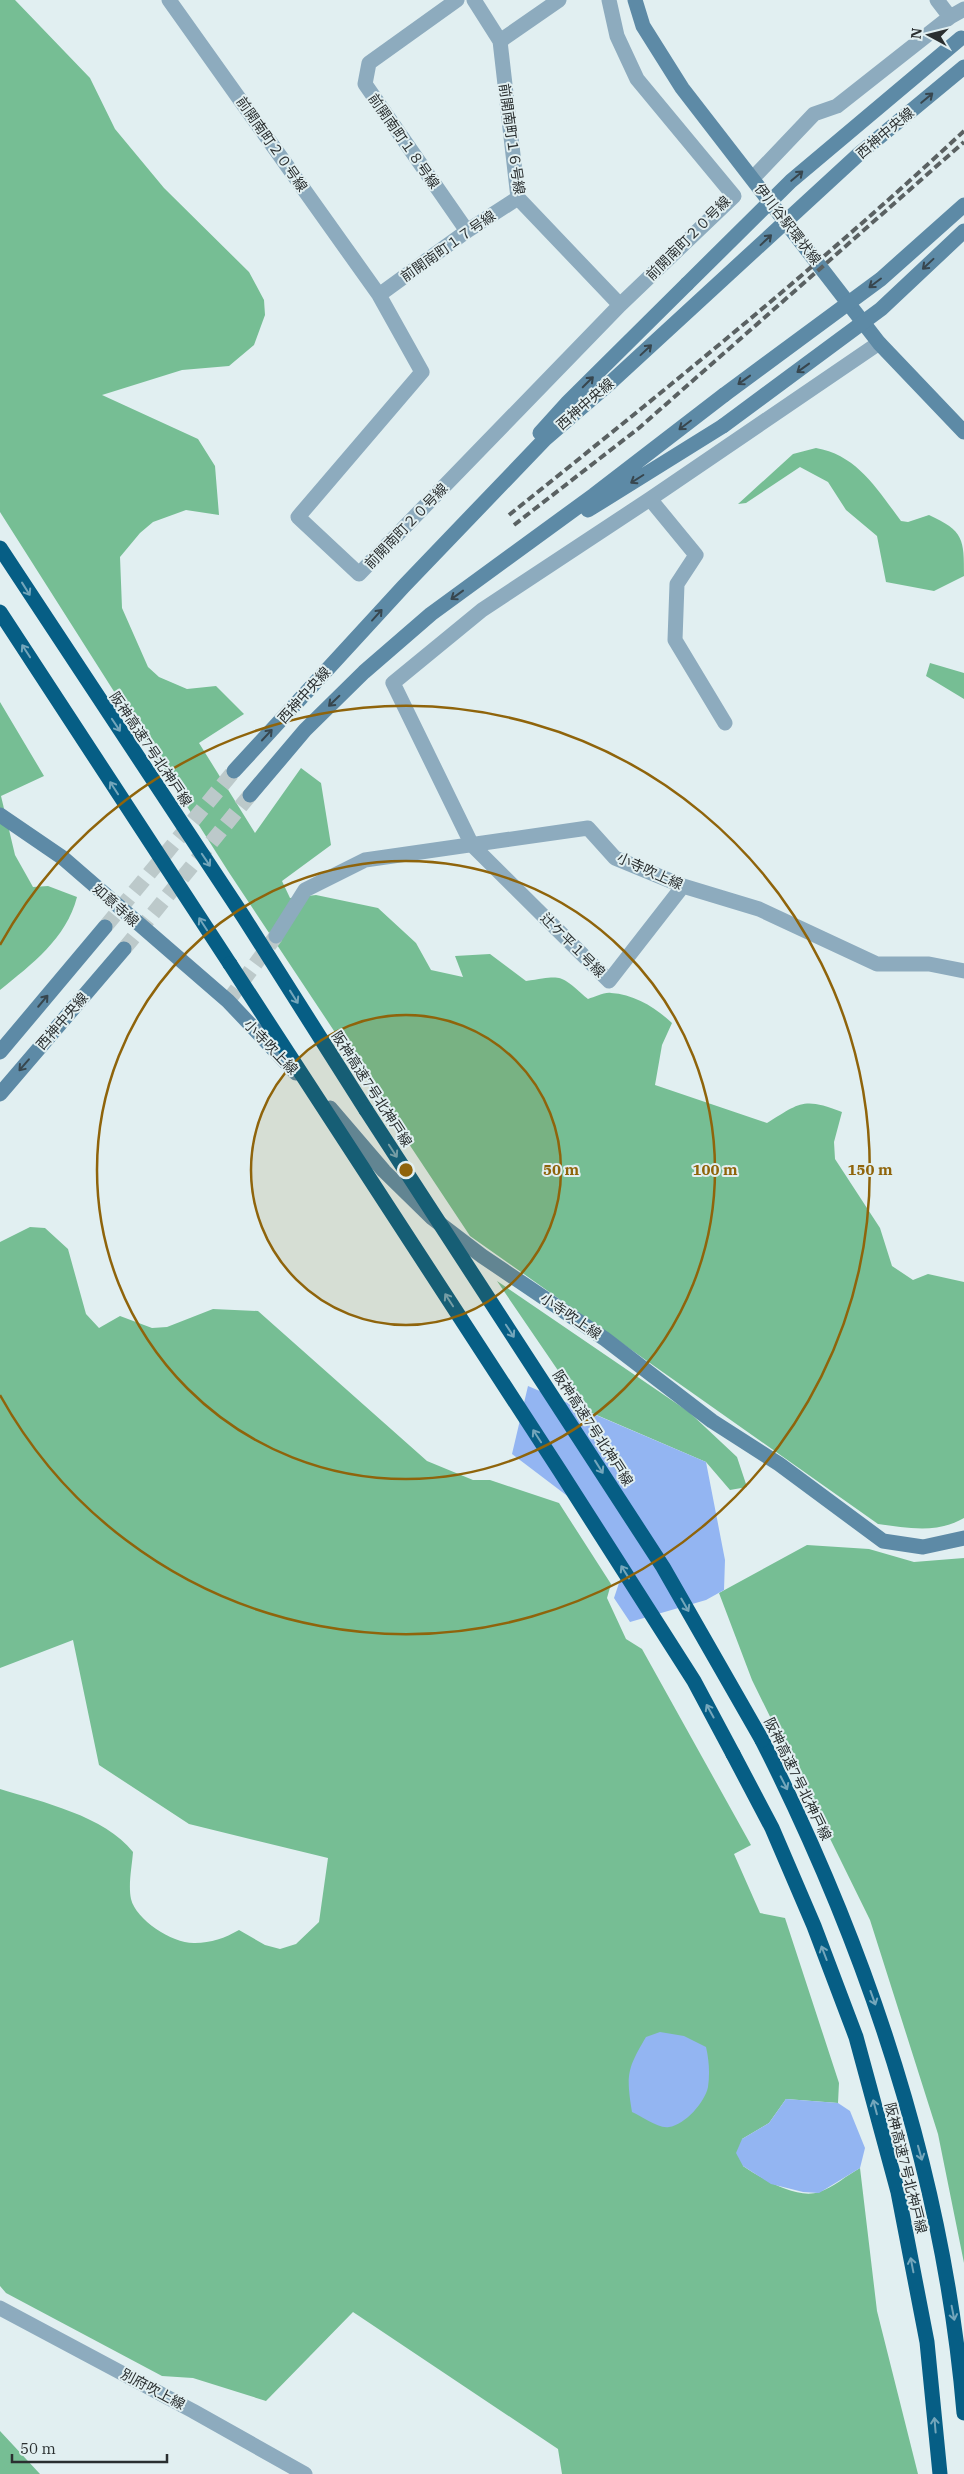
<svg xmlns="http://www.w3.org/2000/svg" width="964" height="2474" viewBox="0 0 964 2474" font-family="'IBM Plex Serif','Noto Sans JP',serif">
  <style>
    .forest { fill: #76be94 }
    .water { fill: #93b5f2 }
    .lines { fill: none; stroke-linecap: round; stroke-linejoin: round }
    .street-tunnel { stroke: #bcc9ca; stroke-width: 15; stroke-dasharray: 15 8; stroke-linecap: butt }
    .secondary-tunnel { stroke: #bcc9ca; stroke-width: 15; stroke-dasharray: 15 8; stroke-linecap: butt }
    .street { stroke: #8dabbe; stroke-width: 15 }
    .secondary { stroke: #5d8aa6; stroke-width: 15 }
    .highway { stroke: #065e85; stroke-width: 15 }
    .rail { stroke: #5a6162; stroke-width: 4; stroke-dasharray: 8 4; stroke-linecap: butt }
    .secondary-bridge { stroke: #5d8aa6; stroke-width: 15 }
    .highway-bridge { stroke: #065e85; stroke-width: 15 }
    .oneway { stroke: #37464e }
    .oneway2 { stroke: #74a6bb }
    .ring { fill: none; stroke: #8f640b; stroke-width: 2.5 }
    .labels { text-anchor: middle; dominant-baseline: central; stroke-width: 4; stroke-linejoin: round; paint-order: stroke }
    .street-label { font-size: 14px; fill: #2a2f30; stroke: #e1eff1 }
    .centre { fill: #8f640b; stroke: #e1eff1; stroke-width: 2.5 }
    .ring-label { font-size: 15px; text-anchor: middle; font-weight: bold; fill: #8f640b; stroke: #e1eff1; stroke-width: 4; stroke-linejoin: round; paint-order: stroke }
  </style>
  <rect width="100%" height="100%" fill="#e1eff1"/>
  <path class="forest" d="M0,0h15l75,78 25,51 49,59 85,84 15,28 1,15 -11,30 -25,21 -47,4 -80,25 96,44 17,27 4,49 -33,-5 -33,12 -13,11 -20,24 2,51 26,59 11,10 28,12 29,-3 28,28 -45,29 56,90 46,-65 20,15 10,62 -49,36 8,17 26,-3 62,13 38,35 15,27 32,7 -8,-21 35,-2 36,27c38,-6 33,-7 62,18 7,-2 16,-7 23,-6 23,1 45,15 61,30l-10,22 -7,40 112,38c33,-20 36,-26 75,-11l-8,30 1,17 45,69 12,38 21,14 15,-6 36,8v236c-27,16 -56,10 -86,6l-408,-288 -242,-365 -228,-359z
    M816,448c41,7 61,41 85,73l7,1 21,-7c35,16 35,24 35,61l-30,15 -48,-9 -9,-46 -31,-26 -18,-28 -28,-15 -54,36 -8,1 55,-50z
    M930,663l34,10v26l-38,-23z
    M0,702l44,74 -43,20 14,59 18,32 15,-1 29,11c-11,42 -45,67 -77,93z
    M30,1227l15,1 23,21 18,65 13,14 21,-12 32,12 15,-1 46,-18 45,2 169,150 46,19h17l69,23 52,81 -4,14 19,41 16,10 109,196 -17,9 26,59 25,5 54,165 -1,20 -52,-4 -17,24 -27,16 1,27c18,12 54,34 76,26 14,-4 28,-17 41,-24l17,143 41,163h-356l-4,-25 -205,-137 -87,89 -73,-23 -31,-2 -156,-83 -6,-7v-497c42,13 105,27 133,63 -1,14 -5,33 -2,47 5,21 42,45 64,44 16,0 30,-5 44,-13l26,15 15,4 16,-5 23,-22 9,-64 -139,-34 -90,-59 -26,-125 -73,28v-426z
    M497,1281l192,131 48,45 10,30 -17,3 -24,-28 -121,-52z
    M807,1545l62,4 45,13 50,-4v705l-26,-129 -68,-214 -118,-240 -33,-87z
    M0,2431l40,43h-40z"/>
  <path class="water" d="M528,1386l178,76 19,98 -1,30 -18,10 -76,22 -16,-24 9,-27 -49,-70 -62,-47z
    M660,2032l24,4 22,11c3,13 4,26 2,40 -3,15 -23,38 -39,40 -11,2 -27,-11 -37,-15 -6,-37 -5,-43 14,-75z
    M786,2099l52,4 12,8 15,37 -5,20 -41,25 -16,-1 -32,-8 -28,-18 -7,-13 6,-14 27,-16z"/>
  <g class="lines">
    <path class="street-tunnel" d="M228,1001l48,-65"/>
    <path class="secondary-tunnel" d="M105,927l129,-156
      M124,949l126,-154"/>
    <path class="street" d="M169,0l210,295 43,77 -124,145 61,57 261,-269 114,-109 -97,-117 -20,-43 -8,-36
      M457,0l-88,63 -4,21 102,147
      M474,0l26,41 18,157 102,107
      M950,17l14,-8
      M500,41l59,-41
      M753,178l61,-64 23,-8 113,-89 -13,-17
      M379,295l88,-64 51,-33
      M650,499l46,56 -19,29 -2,56 50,83
      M683,886l-74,95 -137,-136 -79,-162 89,-73 168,-111 229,-156
      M276,936l29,-46 60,-30 223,-32 27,30 68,28 76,23 118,55h52l35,7
      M0,2308l193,103 112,63"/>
    <path class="secondary" d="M635,0l8,26 39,62 197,255 85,89
      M540,433l28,-31 119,-118
      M588,510l135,-84
      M234,771l169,-184 142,-148 65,-56
      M250,795l55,-65 59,-58 67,-58 163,-119 130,-100
      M0,815l63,43 165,143 68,72
      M0,1052l105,-125
      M0,1094l124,-145
      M330,1108l54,63 47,46 51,39 123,83 107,82 67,43 104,77 40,6 41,-9"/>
    <path class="highway" d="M0,548l243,368 123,194
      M0,612l230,352
      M762,1740c107,212 182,436 202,673
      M733,1754l39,74 42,98 42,111 42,155 29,150 13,132"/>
    <path class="rail" d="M509,515c155,-124 310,-249 455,-384
      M514,525l125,-97 325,-286"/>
    <path class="secondary-bridge" d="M687,284l104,-103 170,-143
      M610,383l249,-229 105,-87
      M724,395l157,-116 83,-74
      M723,426l158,-117 83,-78"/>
    <path class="highway-bridge" d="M230,964l330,507 134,210 39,73
      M366,1110l297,457 99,173"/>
  </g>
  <defs><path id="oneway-shaft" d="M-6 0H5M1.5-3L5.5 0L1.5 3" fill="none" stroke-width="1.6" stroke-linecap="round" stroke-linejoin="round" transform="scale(1.25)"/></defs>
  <g class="oneway">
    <use href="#oneway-shaft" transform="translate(927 98) rotate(-40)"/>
    <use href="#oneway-shaft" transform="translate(797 176) rotate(-40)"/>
    <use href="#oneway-shaft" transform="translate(766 240) rotate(-43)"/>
    <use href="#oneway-shaft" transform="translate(928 264) rotate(137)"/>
    <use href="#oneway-shaft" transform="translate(875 283) rotate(143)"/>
    <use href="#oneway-shaft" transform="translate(646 350) rotate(-43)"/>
    <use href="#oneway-shaft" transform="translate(803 368) rotate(144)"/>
    <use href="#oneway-shaft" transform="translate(744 380) rotate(144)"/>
    <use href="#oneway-shaft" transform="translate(588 382) rotate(-45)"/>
    <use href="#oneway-shaft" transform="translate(685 425) rotate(143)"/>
    <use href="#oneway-shaft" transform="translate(637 479) rotate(148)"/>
    <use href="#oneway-shaft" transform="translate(457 595) rotate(144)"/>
    <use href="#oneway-shaft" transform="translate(377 615) rotate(-48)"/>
    <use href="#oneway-shaft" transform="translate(334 701) rotate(136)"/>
    <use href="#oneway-shaft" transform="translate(267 735) rotate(-47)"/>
    <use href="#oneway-shaft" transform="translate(43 1001) rotate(-50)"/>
    <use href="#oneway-shaft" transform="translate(24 1065) rotate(131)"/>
  </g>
  <g class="oneway2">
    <use href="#oneway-shaft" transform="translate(26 589) rotate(58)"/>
    <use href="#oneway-shaft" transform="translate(26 651) rotate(-123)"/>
    <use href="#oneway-shaft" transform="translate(116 725) rotate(56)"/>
    <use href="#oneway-shaft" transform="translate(114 788) rotate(-123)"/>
    <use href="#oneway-shaft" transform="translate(206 860) rotate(56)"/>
    <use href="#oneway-shaft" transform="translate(203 924) rotate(-123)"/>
    <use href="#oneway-shaft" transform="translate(294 997) rotate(58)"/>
    <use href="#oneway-shaft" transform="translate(393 1151) rotate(57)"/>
    <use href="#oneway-shaft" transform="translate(449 1300) rotate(-123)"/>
    <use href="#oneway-shaft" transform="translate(510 1331) rotate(57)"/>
    <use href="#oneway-shaft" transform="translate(537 1436) rotate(-123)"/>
    <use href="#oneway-shaft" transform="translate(599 1467) rotate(58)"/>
    <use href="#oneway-shaft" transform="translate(625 1572) rotate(-122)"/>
    <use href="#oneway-shaft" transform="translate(685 1605) rotate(60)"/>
    <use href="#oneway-shaft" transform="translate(710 1711) rotate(-119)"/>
    <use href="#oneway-shaft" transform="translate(784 1783) rotate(63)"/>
    <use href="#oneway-shaft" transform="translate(824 1953) rotate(-111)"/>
    <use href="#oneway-shaft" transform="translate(873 1998) rotate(70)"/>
    <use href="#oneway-shaft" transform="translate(875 2107) rotate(-105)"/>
    <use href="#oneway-shaft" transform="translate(920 2153) rotate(74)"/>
    <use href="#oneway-shaft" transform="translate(912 2265) rotate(-101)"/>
    <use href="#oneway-shaft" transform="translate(953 2313) rotate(79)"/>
    <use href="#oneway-shaft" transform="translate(935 2425) rotate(-95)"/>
  </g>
  <circle cx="406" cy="1170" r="155" fill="#8f640b" fill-opacity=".12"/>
  <g class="ring">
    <circle cx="406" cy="1170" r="155"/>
    <circle cx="406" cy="1170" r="309"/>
    <path d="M0 945A464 464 0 1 1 0 1395"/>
  </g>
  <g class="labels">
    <g class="street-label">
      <text transform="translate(885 133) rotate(-40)">西神中央線</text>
      <text transform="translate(512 139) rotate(82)">前開南町１６号線</text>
      <text transform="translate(404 141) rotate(55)">前開南町１８号線</text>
      <text transform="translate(272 144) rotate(55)">前開南町２０号線</text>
      <text transform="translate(788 224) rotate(52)">伊川谷駅環状線</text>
      <text transform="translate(688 238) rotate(-45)">前開南町２０号線</text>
      <text transform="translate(448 246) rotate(-35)">前開南町１７号線</text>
      <text transform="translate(585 404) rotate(-41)">西神中央線</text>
      <text transform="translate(406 526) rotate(-46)">前開南町２０号線</text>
      <text transform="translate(304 695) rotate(-48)">西神中央線</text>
      <text transform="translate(151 749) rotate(56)">阪神高速7号北神戸線</text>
      <text transform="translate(650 871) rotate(24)">小寺吹上線</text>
      <text transform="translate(116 905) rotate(42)">如意寺線</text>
      <text transform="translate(573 945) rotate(45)">辻ケ平１号線</text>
      <text transform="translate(62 1021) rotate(-49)">西神中央線</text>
      <text transform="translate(271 1047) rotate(46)">小寺吹上線</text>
      <text transform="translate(372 1089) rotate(57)">阪神高速7号北神戸線</text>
      <text transform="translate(571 1316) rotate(34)">小寺吹上線</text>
      <text transform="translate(593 1428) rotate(57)">阪神高速7号北神戸線</text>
      <text transform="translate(798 1779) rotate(64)">阪神高速7号北神戸線</text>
      <text transform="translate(906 2168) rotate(76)">阪神高速7号北神戸線</text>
      <text transform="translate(153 2389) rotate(28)">別府吹上線</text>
    </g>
  </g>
  <circle cx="406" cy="1170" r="8" class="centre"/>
  <g class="ring-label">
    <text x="561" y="1175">50 m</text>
    <text x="715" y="1175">100 m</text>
    <text x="870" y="1175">150 m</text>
  </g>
  <g transform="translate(929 35) rotate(277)" stroke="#e1eff1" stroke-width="4" paint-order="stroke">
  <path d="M0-4L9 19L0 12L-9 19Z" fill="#2a2f30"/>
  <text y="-8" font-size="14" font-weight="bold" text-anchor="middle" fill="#2a2f30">N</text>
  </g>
  <path d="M12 2454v8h155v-8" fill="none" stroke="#2a2f30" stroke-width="2.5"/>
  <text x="20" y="2454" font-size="15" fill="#2a2f30" stroke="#e1eff1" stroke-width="4" paint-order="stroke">50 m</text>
</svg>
